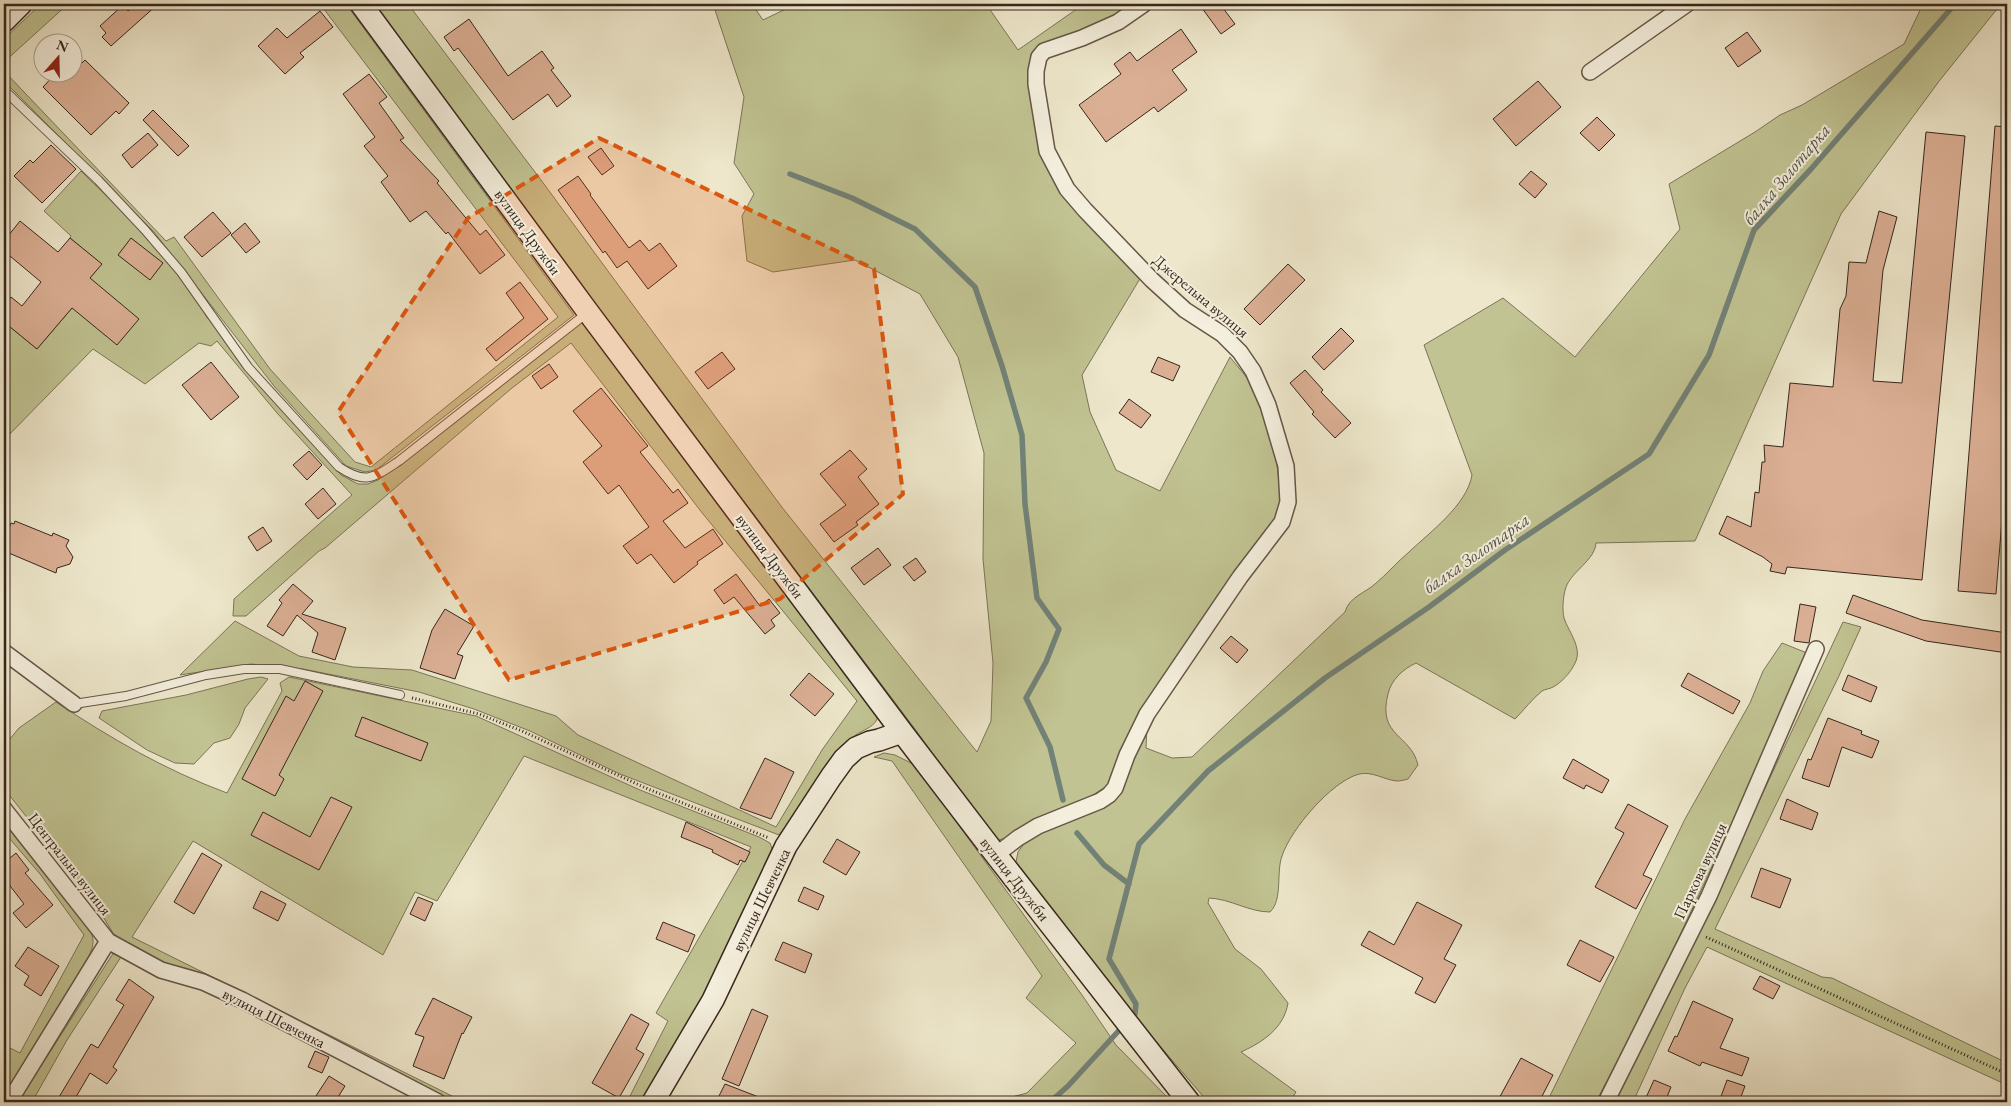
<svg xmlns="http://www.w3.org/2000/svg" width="2011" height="1106" viewBox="0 0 2011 1106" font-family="'EB Garamond',serif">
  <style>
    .green { fill: #c1c392; stroke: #7c7458 }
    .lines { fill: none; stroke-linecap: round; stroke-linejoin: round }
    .stream { stroke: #728278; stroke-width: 5.5 }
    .building { fill: #dbaf94; stroke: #37261d }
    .lane-casing { stroke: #655648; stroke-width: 10 }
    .street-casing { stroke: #655648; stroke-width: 18 }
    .secondary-casing { stroke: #37261d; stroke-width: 24 }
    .path { stroke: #37261d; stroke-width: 3; stroke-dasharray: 1 2.5; stroke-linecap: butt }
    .lane { stroke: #f4efdd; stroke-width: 8 }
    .street { stroke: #f4efdd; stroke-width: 15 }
    .secondary { stroke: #f4efdd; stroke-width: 21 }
    .marked { fill: #df560d; fill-opacity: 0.2; stroke: #df560d; stroke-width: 4; stroke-dasharray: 10 6; stroke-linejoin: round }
    .labels { text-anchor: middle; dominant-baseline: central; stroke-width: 4; stroke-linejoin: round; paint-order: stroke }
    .street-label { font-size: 16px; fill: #37261d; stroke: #f4efdd }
    .water-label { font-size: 18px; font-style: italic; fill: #54544b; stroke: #f4efdd }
  </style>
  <rect width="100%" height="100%" fill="#eee7cb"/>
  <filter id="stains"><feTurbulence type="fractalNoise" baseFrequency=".004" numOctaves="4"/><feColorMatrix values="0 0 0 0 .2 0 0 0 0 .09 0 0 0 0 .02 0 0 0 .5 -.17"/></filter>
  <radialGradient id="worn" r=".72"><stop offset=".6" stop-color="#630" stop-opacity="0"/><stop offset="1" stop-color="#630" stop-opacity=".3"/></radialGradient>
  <path class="green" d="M41,4h27l-64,58v-23z
    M320,4h26l228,311 -198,155 -11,2 -19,-6 -72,-80 -120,-154 -150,-151v-10l162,170 8,-4 96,132 85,93 16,5 187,-150z
    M370,4h38l133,176 240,326 196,246 14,-31 2,-58 -10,-104 1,-106 -26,-96 -38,-63 -65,-34 -82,12 -26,-11 -5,-45 12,-22 -20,-31 10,-66 -31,-93h39l11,16 33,-16h190l32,46 66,-46h52l-20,13 -83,40 -4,13 17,94 95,113 -59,98 8,37 26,58 44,21 70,-134c6,8 14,16 19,24 23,40 31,88 32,133l-156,233 -17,38 -24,16 -76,36 -9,3 -12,-9 -72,-102z
    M1923,4h78l-61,76 -99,134 -146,327 -99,2c-1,17 -24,28 -30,44 -3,9 -4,22 -2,31 5,15 20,31 10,47 -4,8 -13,18 -21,22 -3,2 -8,2 -11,4 -10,8 -18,19 -27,28l-99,-56c-13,6 -25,17 -28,31 -11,43 23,40 30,71l-10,14c-3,1 -8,2 -11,2 -13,-1 -24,-10 -38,-7 -28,8 -68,55 -77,82 -6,16 1,44 -12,56 -21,0 -39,-13 -61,-14l-1,5 27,46 26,20 27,34c-4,25 -25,39 -47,49l55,40 -6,10h-82l-73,-85 -120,-150 3,-15 8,-11 18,-13 51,-21 44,-66 8,-15 -1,22 26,10 20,-1 153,-145c4,-15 20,-19 30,-28 12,-10 22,-22 34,-32 21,-20 58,-47 63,-77l-48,-130 79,-47 72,59 105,-128 -11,-45 86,-52 25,-17 22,-10 102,-61z
    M81,171c43,43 99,90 125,145l73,91 62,68 17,9h10l10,-4 48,-35 156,-123 292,385c9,14 -2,19 -13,25 -7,3 -12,9 -18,15 -24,25 -41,60 -64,88l-159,-61 -90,-43 -56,-22 -55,-17 -116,-23 -52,-5 -71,11 55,-54 64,35 54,11 59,3 144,46 22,19 198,92 46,-77 35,-49 -154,-187 -132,-171 -59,45 -187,160 -6,3 -73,65h-13l1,-17 118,-104 -75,-82 -60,-72 -6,5 -12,-3 -54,41 -52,-35 -89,91v-118l33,27 35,-41 18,-30 11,-14 -31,-26 1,-2 -27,-25z
    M1843,622l18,5 -23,51 -123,251 107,48 10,1 175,85v22l-300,-138 -22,41 -52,114h-21l88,-175z
    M1782,643l25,10c-66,152 -133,303 -211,449h-49l138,-283 65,-116 13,-32z
    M261,677l7,2 -23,29 -6,16 -9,14 -16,5 -20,21 -19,-1 -28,-13 -48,-32 3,-7 84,-16 62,-16z
    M289,677l187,39 164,74 119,47 11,6 2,6 -77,165 -53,88h-15l41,-81 -12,-8 95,-166 -227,-91 -87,145 -22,-9 -32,63 -190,-114 -61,96 332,165h-17l-149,-79 -165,-72 -20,-18 -19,-31 -84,-106 -6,-4v-46l15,-18 37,-26c54,36 109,68 171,91l55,-102 -2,-8z
    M884,753l11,2 20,10 167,230 34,50 56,57h-179l34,-9 49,-50 -50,-45 16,-22 -150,-215 -18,-4z
    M4,817l82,107c8,12 9,17 4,30l-86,143v-52l16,8 64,-118 -44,-61 -36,-42z
    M114,952l7,5 -54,83 -35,62h-14z"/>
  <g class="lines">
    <path class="stream" d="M790,174l62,24 63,31 60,58 27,79 20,69 3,69 12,94 22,31 -13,33 -20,36 24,49 13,53
      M1077,833l27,32 25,19
      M1130,1018l5,-4 1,-10 -27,-45 30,-115 69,-73 117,-93 104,-71 76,-57 144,-96 60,-99 45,-125 57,-61 144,-165
      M1050,1102l18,-16 56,-61"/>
  </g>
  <path class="building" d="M136,4h22l-47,42 -9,-9 4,-4 -6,-7 23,-21 5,6z
    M1199,4h21l15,20 -14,10z
    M320,11l13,16 -33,26 4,4 -19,17 -27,-28 19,-18 10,10z
    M469,19l39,57 34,-25 12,17 -3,2 20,26 -14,11 -9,-13 -35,26 -55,-72 -4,3 -10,-14z
    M1181,29l16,23 -25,18 15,20 -29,22 -4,-5 -48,35 -27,-37 42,-31 -7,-10 16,-12 7,9z
    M1747,32l14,19 -23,16 -13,-19z
    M85,60l44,43 -10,11 -3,-3 -25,24 -48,-48 14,-15h16z
    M369,74l18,23 -8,6 25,35 -4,2 39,41 -2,2 43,52 6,-5 19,25 -25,19 -32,-42 -2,2 -20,-23 -16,11 -29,-40 7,-6 -24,-30 11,-9 -32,-43z
    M1538,81l23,26 -45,39 -23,-27z
    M153,110l36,36 -11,10 -35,-36z
    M1597,117l18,18 -16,16 -19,-18z
    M1995,126l12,1v330l-11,137 -38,-3z
    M1926,132l39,4 -43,444 -135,-13 -2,7 -15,-3 2,-7 -9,-7 -44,-23 8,-18 24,11 4,-35 4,1 3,-31h3l-1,-17 19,2 7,-64 43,4 7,-78 6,-13 3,-34 17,1 13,-52 18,6 -14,53 -10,111 29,2z
    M148,133l10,12 -26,23 -10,-13z
    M51,145l25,24 -34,34 -28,-27 16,-16 3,3z
    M601,148l13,18 -12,9 -14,-18z
    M1531,171l16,13 -12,14 -16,-14z
    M578,176l13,18 -1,1 39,53 11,-8 9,11 11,-8 17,23 -29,23 -21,-28 -10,7 -12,-17 -2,2 -45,-63z
    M213,212l18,21 -29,24 -18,-20z
    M20,221l38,31 12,-14 32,26 -12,14 49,41 -22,26 -45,-37 -35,41 -33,-27v-16l7,-9 11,9 19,-24 -37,-31v-10z
    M245,223l15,19 -14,11 -15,-18z
    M131,238l32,25 -13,17 -32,-25z
    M1288,264l17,16 -45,45 -16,-16z
    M520,282l28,37 -52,42 -10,-12 38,-31 -18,-25z
    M1341,328l13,13 -30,29 -12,-13z
    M722,352l13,17 -27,20 -13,-17z
    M1158,357l22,9 -7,15 -22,-9z
    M211,362l28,35 -28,23 -29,-35z
    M549,364l9,13 -17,12 -9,-13z
    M1305,370l18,20 -2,2 30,31 -16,15 -23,-24 2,-2 -24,-29z
    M601,388l47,58 -8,6 33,41 5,-4 10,14 -25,18 22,27 28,-19 10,15 -26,18 1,2 -24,19 -23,-29 -14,10 -14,-18 26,-19 -30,-42 -11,9 -25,-32 19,-16 -29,-35z
    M1129,399l22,16 -10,13 -22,-15z
    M850,450l17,19 -9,8 21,27 -23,18 2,3 -24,17 -14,-18 26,-19 -26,-31z
    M309,451l13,14 -15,15 -14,-15z
    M323,488l13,16 -18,15 -13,-15z
    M15,521l37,15 1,-3 16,7 -3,6 7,11 -3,7 -13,4 -1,5 -52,-22v-11l7,-17 3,1z
    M263,527l9,14 -15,10 -9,-14z
    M878,548l13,17 -27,20 -13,-17z
    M916,558l10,14 -12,9 -11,-14z
    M736,574l24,32 9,-7 11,14 -9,7 4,6 -10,8 -31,-37 -10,7 -10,-14z
    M293,584l20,17 -11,13 44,14 -11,32 -23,-8 6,-19 -21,-18 -14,21 -16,-10 15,-23 -3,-3z
    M1853,595l69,25 85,13v20l-81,-12 -80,-28z
    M1800,604l16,3 -7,36 -15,-2z
    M445,609l29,17 -17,28 6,2 -8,23 -35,-11 12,-38z
    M1231,636l17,14 -11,13 -17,-15z
    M809,673l25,21 -19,22 -25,-21z
    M1688,673l52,28 -7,13 -52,-28z
    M1848,675l29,12 -6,15 -29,-12z
    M305,681l18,10 -44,84 5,4 -9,17 -33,-17 44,-83 8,5z
    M362,717l66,26 -7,18 -66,-25z
    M1828,718l34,13 -1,3 18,7 -7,17 -30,-11 -13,40 -27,-9 6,-19 3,1z
    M765,758l29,14 -23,47 -31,-11z
    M1573,759l36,21 -7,13 -16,-8 -2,4 -21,-11z
    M331,797l21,10 -33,63 -68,-35 12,-23 47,25z
    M1787,799l31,14 -6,17 -32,-11z
    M1628,804l40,22 -25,49 9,4 -16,30 -41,-22 29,-54 -9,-5z
    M686,822l64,30 -5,10 -5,-2 -2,5 -26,-13 1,-2 -32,-13z
    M837,839l23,13 -14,23 -23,-13z
    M16,853l13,17 -4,3 28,32 -27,23 -13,-15 11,-9 -20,-26v-15z
    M202,853l20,12 -28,49 -20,-12z
    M1761,868l30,11 -11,29 -29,-11z
    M804,887l20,9 -6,14 -20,-9z
    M261,891l25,13 -8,17 -25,-13z
    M418,897l15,6 -8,18 -15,-7z
    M1417,902l45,23 -18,34 12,6 -21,38 -20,-10 8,-15 -62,-33 8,-14 25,14z
    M663,922l32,13 -7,17 -32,-13z
    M1580,940l34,17 -14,25 -33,-17z
    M783,942l29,12 -7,19 -30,-13z
    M28,947l31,19 -18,30 -17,-11 5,-9 -14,-10z
    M1760,976l20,10 -7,13 -20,-10z
    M129,979l25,18 -41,70 4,3 -10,14 -17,-11 -17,29h-17l35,-58 7,4 26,-43 -8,-5z
    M433,998l39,19 -9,17 -1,-1 -18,46 -31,-13 11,-29 -9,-3z
    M1693,1001l40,18 -13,29 29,10 -7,18 -40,-14 -2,4 -32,-15 7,-15 2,1z
    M752,1009l16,7 -29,70 -17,-7z
    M631,1014l18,10 -13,25 8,5 -25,44 -27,-15z
    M315,1051l14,6 -7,16 -14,-6z
    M1521,1058l32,17 -14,27h-42z
    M329,1076l16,10 -10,16h-23z
    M1654,1080l17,7 -6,15h-21z
    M1727,1080l18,6 -6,16h-20z
    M725,1084l44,17v1h-53z"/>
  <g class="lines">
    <g class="lane-casing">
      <path id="lane" d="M4,90l94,90 47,50 36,42 67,95 91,100c27,18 34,11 60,-6l188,-148
        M74,704l52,-8 80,-21 38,-6h36l120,26"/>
    </g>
    <g class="street-casing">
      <path id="street" d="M1590,72l97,-68
        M4,652l70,52
        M4,809l104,132 53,29 42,12 39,18 196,102
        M996,855l22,-17 20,-12 62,-25 9,-6 6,-7 12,-33 20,-41 93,-137 42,-55 6,-20 -2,-36 -18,-61 -15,-34 -13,-19 -18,-18 -37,-24 -33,-30 -67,-70 -18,-21 -20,-38 -11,-67v-13l3,-14 5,-6 38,-13 36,-16 26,-18
        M9,1102l99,-161
        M1606,1102l103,-206 107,-247"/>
    </g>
    <g class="secondary-casing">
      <path id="secondary" d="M361,4l227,308 314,420 94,123 193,247
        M4,21l17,-17
        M653,1102l60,-102 73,-154 45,-69 13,-18 12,-11 14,-6 9,-2 23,-8"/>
    </g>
    <path class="path" d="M412,698l67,16 43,17 126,58 121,49
      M1706,937l301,137"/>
    <use href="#lane" class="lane"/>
    <use href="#street" class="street"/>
    <use href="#secondary" class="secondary"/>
  </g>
  <path class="marked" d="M599,138l275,131 29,225 -123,105 -271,81 -171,-268 130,-194z"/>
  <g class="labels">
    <g class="street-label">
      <text transform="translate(528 232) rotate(54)">вулиця Дружби</text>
      <text transform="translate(1201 296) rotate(40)">Джерельна вулиця</text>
      <text transform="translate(770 556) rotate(53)">вулиця Дружби</text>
      <text transform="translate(70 864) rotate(52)">Центральна вулиця</text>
      <text transform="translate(1700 871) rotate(-65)">Паркова вулиця</text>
      <text transform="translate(1015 879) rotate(52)">вулиця Дружби</text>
      <text transform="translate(761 900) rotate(-64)">вулиця Шевченка</text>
      <text transform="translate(274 1018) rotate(27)">вулиця Шевченка</text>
    </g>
    <g class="water-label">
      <text transform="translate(1786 174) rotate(-50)">балка Золотарка</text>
      <text transform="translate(1476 553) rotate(-35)">балка Золотарка</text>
    </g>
  </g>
  <rect width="2011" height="1106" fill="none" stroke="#eee7cb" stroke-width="20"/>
  <rect x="5" y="5" width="2001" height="1096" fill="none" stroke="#37261d" stroke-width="2.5"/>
  <rect x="10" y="10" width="1991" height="1086" fill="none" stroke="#37261d"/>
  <g transform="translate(58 58) rotate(20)"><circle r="24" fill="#f4efdd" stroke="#a89f90"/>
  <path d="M0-4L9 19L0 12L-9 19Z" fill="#8f2418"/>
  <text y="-8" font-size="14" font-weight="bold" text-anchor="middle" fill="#37261d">N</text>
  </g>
  <rect width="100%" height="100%" filter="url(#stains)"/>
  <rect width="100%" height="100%" fill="url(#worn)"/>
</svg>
